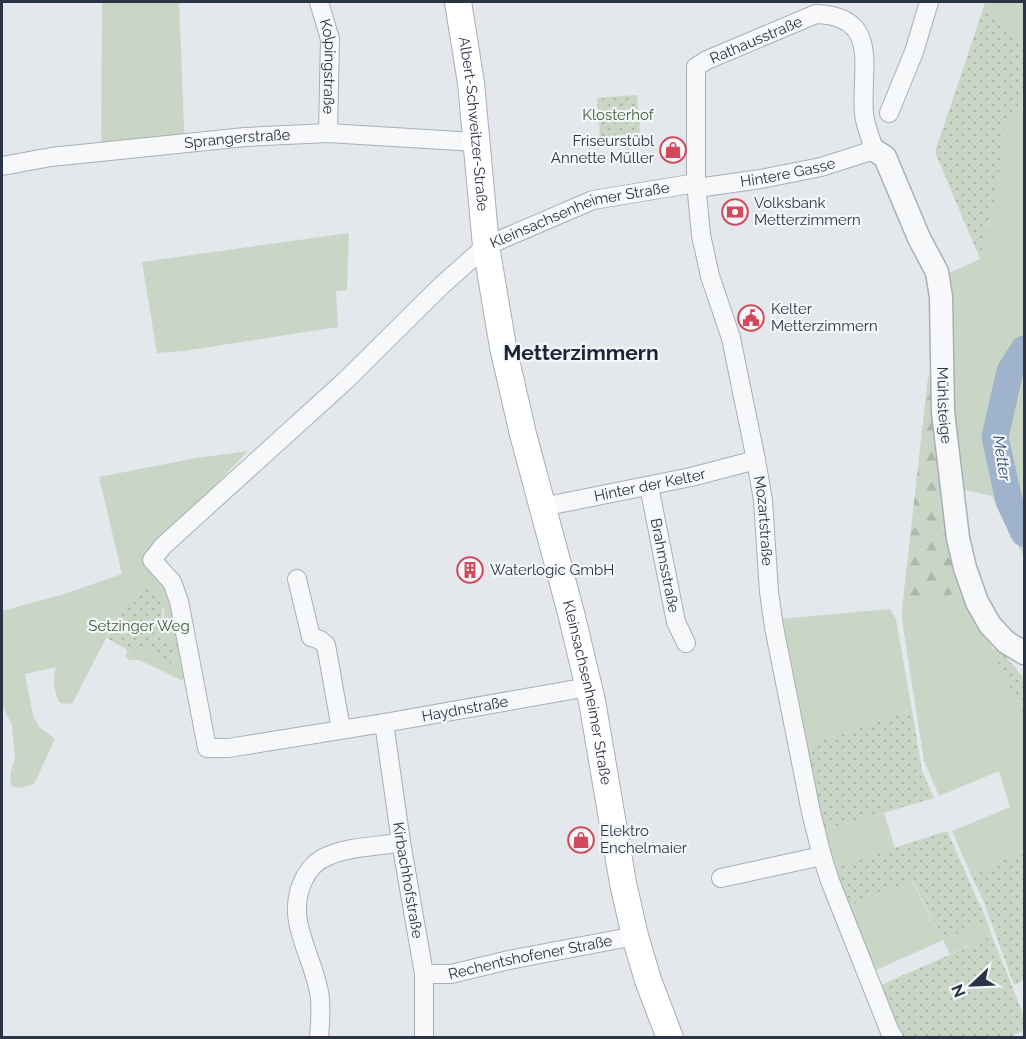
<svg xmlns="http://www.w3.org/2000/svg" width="1026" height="1039" viewBox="0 0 1026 1039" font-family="Raleway,sans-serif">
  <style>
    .grass { fill: #c9d6c5 }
    .forest { fill: url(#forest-firs) }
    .park { fill: url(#park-dots) }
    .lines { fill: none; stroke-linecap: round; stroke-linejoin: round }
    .river { stroke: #9fb4cc; stroke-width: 27 }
    .minor-casing { stroke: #a9aeb7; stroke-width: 20 }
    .tertiary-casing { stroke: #a9aeb7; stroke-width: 25 }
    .secondary-casing { stroke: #a9aeb7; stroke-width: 28 }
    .minor { stroke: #f7f8fa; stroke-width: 18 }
    .tertiary { stroke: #f7f8fa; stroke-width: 22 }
    .secondary { stroke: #fff; stroke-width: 26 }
    .labels { text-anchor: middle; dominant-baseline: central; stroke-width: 4.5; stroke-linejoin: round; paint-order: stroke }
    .street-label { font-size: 15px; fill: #2b3445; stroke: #f4f6f9 }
    .park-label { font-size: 15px; fill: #3f6138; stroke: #f4f6f9 }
    .poi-label { font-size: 15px; fill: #2b3445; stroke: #f4f6f9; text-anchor: start }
    .water-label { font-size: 16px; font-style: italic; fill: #34527a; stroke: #f4f6f9 }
    .district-label { font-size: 21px; font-weight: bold; fill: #1d2536; stroke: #f4f6f9 }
  </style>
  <defs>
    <pattern id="forest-firs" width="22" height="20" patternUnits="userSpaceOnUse" patternTransform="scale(1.5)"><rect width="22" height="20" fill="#c9d6c5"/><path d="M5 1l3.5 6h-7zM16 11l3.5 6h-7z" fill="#adb8ab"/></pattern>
    <pattern id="park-dots" width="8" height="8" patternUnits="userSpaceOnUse" patternTransform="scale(1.5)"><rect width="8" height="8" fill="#c9d6c5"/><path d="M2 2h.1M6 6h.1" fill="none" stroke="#adb8ab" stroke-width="1.8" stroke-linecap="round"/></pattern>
  </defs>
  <rect width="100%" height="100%" fill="#e4e7ec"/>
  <path class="grass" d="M102,2h77l6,149 -84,8z
    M985,2h39v41l-41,-34z
    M1024,95v462l-32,-61 -35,-8 -12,-213 35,-16 18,-74 6,-56z
    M349,233l-2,57 -11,1 2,36 -155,24 -26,2 -15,-91z
    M248,451l-88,92 21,96c-9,5 -11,3 -18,-4l1,-26 -24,-16 -7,8 -9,2 -52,101 -12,-1c-7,-11 -7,-24 -4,-36l-31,7 8,41 6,12 16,12 -21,45 -14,4 -7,-1 -3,-5 1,-11 4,-12 -3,-34 -10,-20v-94l62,-17 58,-20 -23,-97 97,-19z
    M965,590l59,126v135l-53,24 -19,-44 58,-24 -11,-36 -60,25 -15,-35 -22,-141v-11z
    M890,609l6,10 16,91 -109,37 -24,-128z
    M142,649c8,1 12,6 16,13l12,3 2,-7v-6l4,-3 7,1 3,26 -2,3 -3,1 -42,-20h-9l-4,-3 1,-7z
    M884,813l11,35 -62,19 -11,-36z
    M912,881l31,59 44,-19 5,15 -42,18 -7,-14 -69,31 -25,-65z"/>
  <path class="forest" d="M933,376l11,119 16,97 -58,17 26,-232z"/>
  <path class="park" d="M983,9l41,34v52l-20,34 -6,56 -18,74 -45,-107z
    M637,95l3,38 -40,4 -3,-39z
    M146,587h7c13,16 8,30 10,48 7,6 9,9 18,4l2,11 -7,-1 -4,3 1,6 -3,8c-11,1 -15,-11 -23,-16l-18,1 -22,-13 17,-35 6,-3 3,1z
    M998,648l26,30v38l-32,-66z
    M912,710l10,61 12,27 -112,33 -19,-84z
    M947,831l40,90 -44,19 -30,-59 -64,25 -16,-39z
    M1024,851v129l-10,5 -31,-85 -12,-25z
    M992,936l32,80v14l-14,7h-107l-11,-10 -13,-41z"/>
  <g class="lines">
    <path class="river" d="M1024,349l-14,22 -15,66 14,64 15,32"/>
    <g class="minor-casing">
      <g id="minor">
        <path id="s1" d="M319,2l11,37 -2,94"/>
        <path d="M889,113l25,-61 15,-50"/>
        <path id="s2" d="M2,166l49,-9 194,-20 83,-4 147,9"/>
        <path id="s3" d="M697,188l64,-9 60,-12 53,-17c-3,-12 -9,-25 -10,-36 -4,-44 18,-98 -48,-100l-109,46 -11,7v116l5,52 9,41 21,62 25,122 7,40 6,92 5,35 37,185 11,44 8,25 60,151 4,6"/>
        <path id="s4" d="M649,486l27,136 10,21"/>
        <path id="s5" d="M542,507l149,-30 65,-17"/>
        <path d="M297,579l14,58 9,3 6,5 15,84"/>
        <path id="s6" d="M588,687l-204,36 -156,25h-21l-28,-147 -7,-19 -20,-22 11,-14 182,-165 97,-96 44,-39 107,-46 103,-17"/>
        <path id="s7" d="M384,723l17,119 23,132v64"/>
        <path d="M721,878l101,-22"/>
        <path id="s8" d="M424,974h27l58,-14 126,-24"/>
        <path d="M319,1038c1,-16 3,-31 0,-46 -7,-39 -34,-72 -16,-111 5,-11 14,-21 25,-25 23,-10 49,-9 73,-14"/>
      </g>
    </g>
    <g class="tertiary-casing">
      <g id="tertiary">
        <path id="s9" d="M874,150l11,7 34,81 18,34 4,25 2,115 15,126 7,30 12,34 13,23 16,17 18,11"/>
      </g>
    </g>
    <g class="secondary-casing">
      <g id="secondary">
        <path id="s10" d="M458,2l13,81 15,163 17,101 20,87 48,179 21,88 31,182 12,53 13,44 22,58"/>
      </g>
    </g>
    <use href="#minor" class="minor"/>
    <use href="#tertiary" class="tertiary"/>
    <use href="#secondary" class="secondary"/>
  </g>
  <defs>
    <g id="shop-ring" transform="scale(1.35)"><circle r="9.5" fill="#f4f6f9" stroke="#d1495b" stroke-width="1.5"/><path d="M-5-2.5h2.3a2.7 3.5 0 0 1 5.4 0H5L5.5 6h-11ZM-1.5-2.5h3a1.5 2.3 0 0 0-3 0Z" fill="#d1495b"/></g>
    <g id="bank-ring" transform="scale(1.35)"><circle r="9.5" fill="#f4f6f9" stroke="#d1495b" stroke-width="1.5"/><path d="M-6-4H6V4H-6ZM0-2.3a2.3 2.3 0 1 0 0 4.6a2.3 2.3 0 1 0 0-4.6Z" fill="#d1495b"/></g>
    <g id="civic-ring" transform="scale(1.35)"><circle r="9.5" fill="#f4f6f9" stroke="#d1495b" stroke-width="1.5"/><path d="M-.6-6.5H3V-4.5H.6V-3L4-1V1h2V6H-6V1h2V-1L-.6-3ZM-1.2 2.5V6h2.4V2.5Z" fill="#d1495b"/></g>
    <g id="building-ring" transform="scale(1.35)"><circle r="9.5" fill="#f4f6f9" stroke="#d1495b" stroke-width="1.5"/><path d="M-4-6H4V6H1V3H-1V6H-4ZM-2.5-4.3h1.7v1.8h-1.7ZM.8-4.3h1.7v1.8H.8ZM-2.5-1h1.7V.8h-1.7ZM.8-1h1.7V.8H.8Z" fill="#d1495b"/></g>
  </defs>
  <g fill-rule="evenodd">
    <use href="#shop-ring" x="673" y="150"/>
    <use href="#bank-ring" x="735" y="212"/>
    <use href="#civic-ring" x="751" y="318"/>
    <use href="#building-ring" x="470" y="570"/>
    <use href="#shop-ring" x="581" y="840"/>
  </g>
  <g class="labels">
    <g class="street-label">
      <text transform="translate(756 40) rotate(-23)">Rathausstraße</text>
      <text stroke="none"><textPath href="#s1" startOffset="66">Kolpingstraße</textPath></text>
      <text stroke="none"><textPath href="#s10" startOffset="123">Albert-Schweitzer-Straße</textPath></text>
      <text stroke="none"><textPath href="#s2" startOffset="237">Sprangerstraße</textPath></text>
      <text stroke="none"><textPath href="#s3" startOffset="92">Hintere Gasse</textPath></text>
      <text stroke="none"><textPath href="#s6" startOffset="1144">Kleinsachsenheimer Straße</textPath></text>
      <text stroke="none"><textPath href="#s9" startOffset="273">Mühlsteige</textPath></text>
      <text stroke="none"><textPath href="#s5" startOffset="110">Hinter der Kelter</textPath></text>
      <text stroke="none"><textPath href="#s3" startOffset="942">Mozartstraße</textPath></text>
      <text stroke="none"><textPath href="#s4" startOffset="81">Brahmsstraße</textPath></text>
      <text stroke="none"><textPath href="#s10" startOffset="704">Kleinsachsenheimer Straße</textPath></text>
      <text transform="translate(465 709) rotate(-10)">Haydnstraße</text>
      <text stroke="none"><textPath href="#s7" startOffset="159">Kirbachhofstraße</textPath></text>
      <text stroke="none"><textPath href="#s8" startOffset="108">Rechentshofener Straße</textPath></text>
    </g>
    <g class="park-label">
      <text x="618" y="115">Klosterhof</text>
      <text x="139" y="626">Setzinger Weg</text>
    </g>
    <g class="poi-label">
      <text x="654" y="141" text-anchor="end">Friseurstübl<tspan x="654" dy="17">Annette Müller</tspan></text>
      <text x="754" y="203">Volksbank<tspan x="754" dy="17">Metterzimmern</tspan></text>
      <text x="771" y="309">Kelter<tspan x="771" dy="17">Metterzimmern</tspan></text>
      <text x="490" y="570">Waterlogic GmbH</text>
      <text x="600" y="831">Elektro<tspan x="600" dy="17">Enchelmaier</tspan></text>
    </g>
    <g class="water-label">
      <text transform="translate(1002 458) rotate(81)">Metter</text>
    </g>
    <g class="district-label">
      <text x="581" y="352">Metterzimmern</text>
    </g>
  </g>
  <rect width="1026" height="1039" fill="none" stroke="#2b3445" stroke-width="6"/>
  <g transform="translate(972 985) rotate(247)" stroke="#f4f6f9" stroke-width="4.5" paint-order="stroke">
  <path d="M0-4.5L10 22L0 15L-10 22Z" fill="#2b3445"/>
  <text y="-9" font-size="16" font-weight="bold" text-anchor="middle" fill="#2b3445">N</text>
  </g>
</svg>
